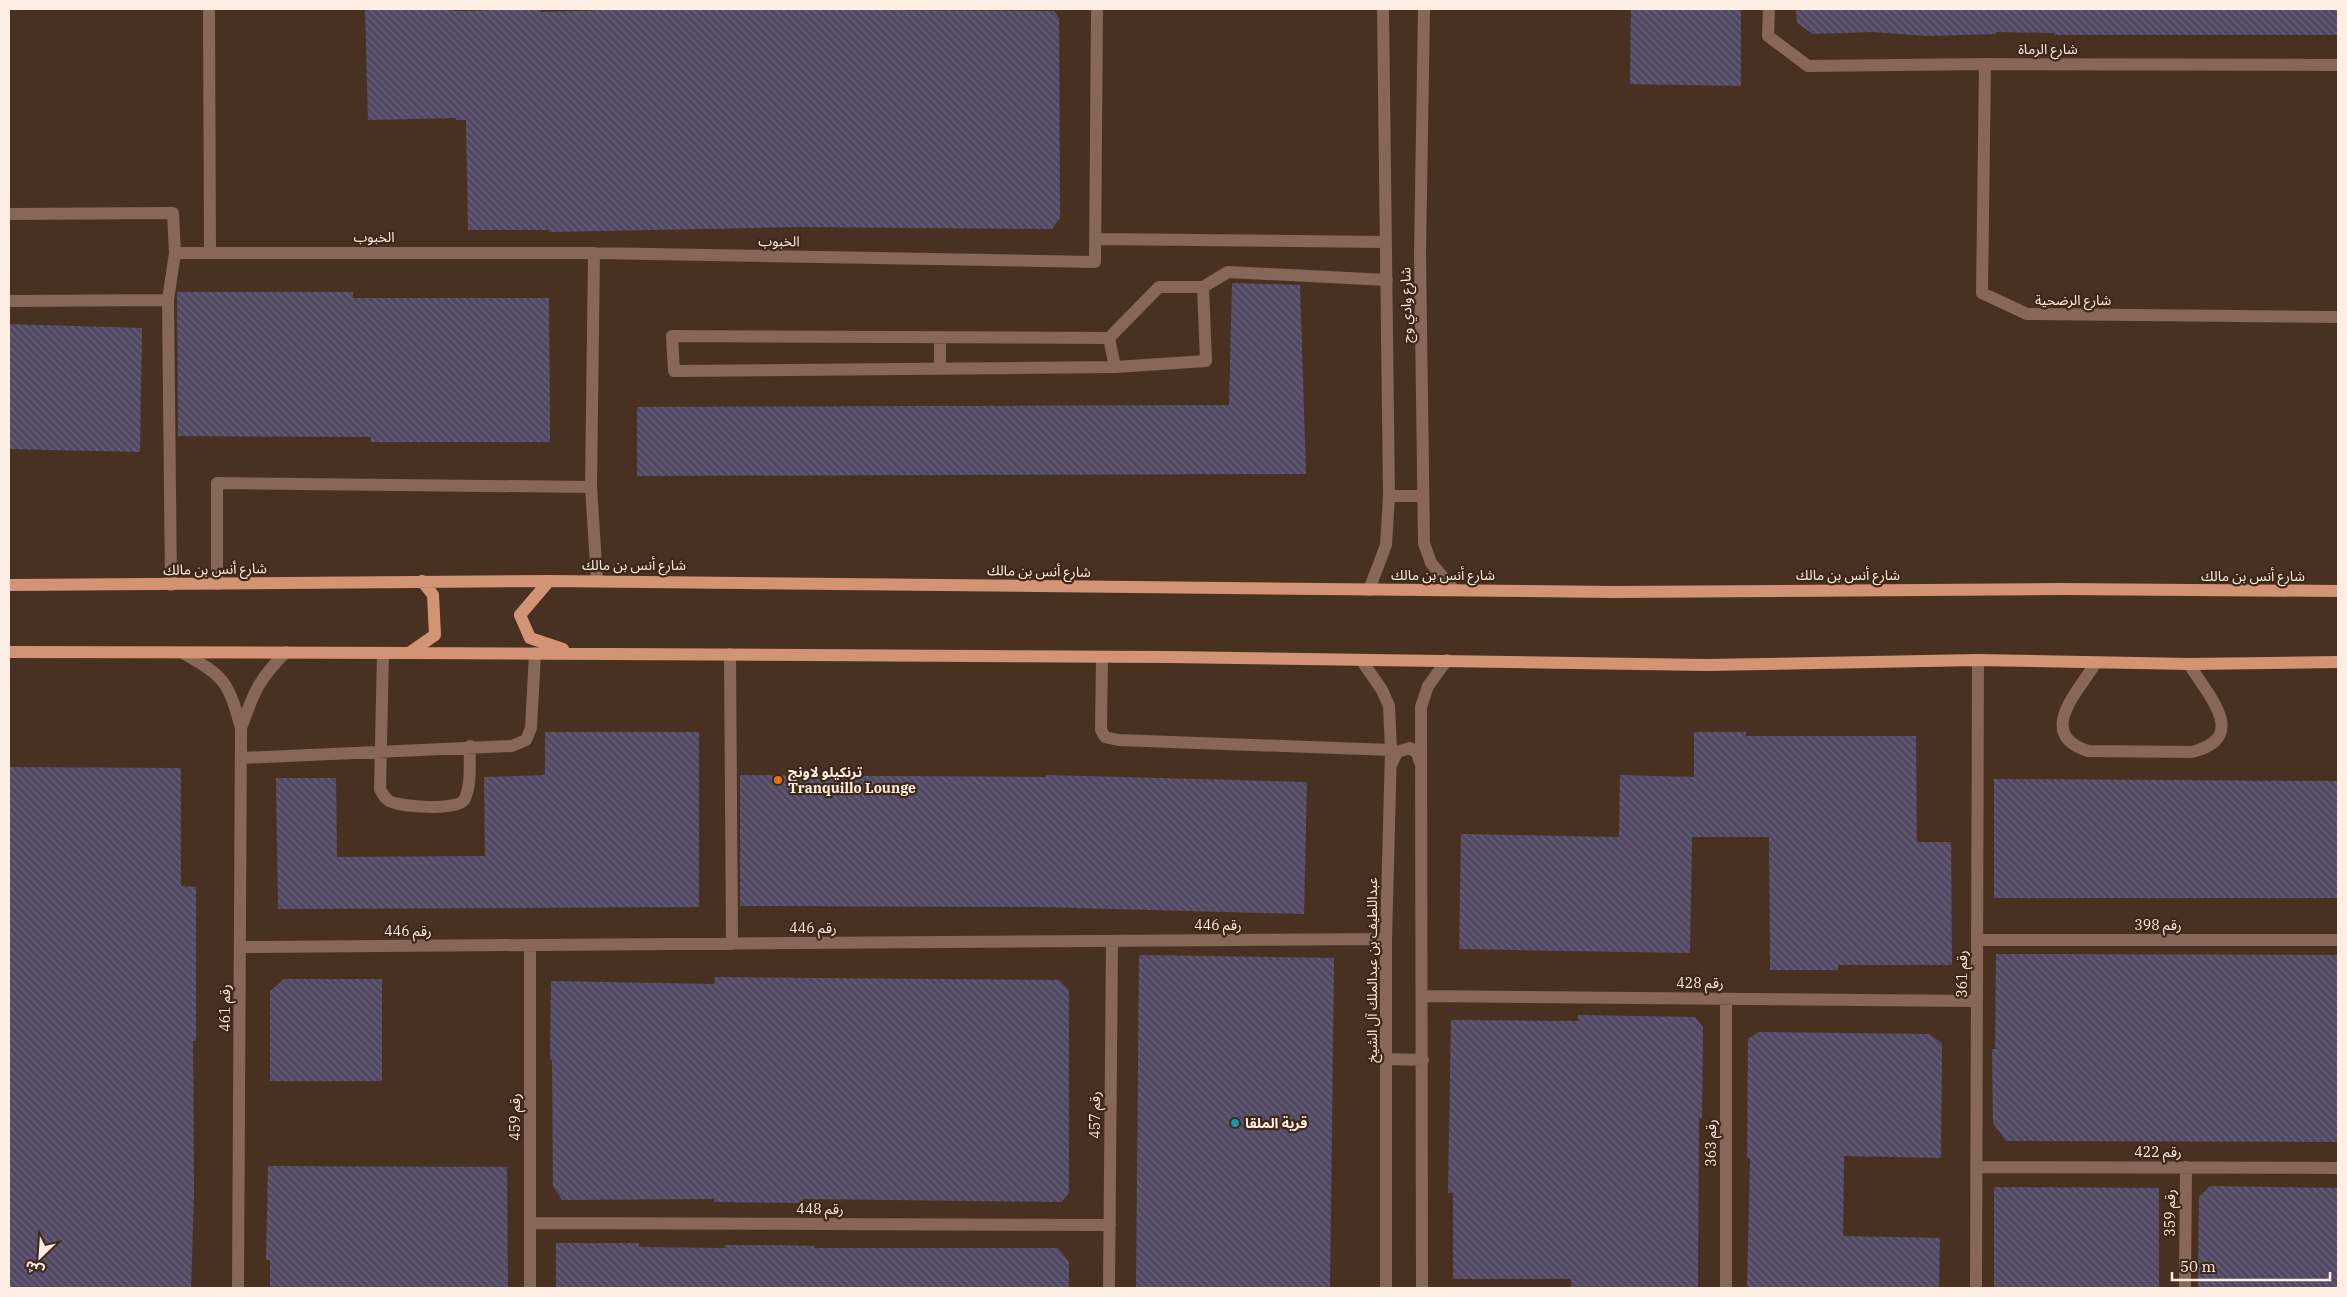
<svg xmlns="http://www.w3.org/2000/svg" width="2347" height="1297" viewBox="0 0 2347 1297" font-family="'IBM Plex Serif','Noto Sans Arabic',serif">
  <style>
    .building { fill: url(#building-back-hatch) }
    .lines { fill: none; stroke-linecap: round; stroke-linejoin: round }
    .minor { stroke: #866758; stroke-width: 12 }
    .major { stroke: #d39476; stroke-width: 12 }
    .food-dot { fill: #e8710a; stroke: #3f2717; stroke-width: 2 }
    .culture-dot { fill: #0f9aa8; stroke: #3f2717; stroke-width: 2 }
    .labels { text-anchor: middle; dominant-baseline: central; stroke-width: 4.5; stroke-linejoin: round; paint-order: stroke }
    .street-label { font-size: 14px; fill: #feeee4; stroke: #3f2717 }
    .poi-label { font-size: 14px; font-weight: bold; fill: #feeee4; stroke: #3f2717; text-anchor: start }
  </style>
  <defs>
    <pattern id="building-back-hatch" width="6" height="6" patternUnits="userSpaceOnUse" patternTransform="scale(1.25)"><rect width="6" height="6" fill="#514964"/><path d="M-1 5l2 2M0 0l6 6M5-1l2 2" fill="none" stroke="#6b647a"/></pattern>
  </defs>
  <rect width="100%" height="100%" fill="#493121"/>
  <path class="building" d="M453,9v2l88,-2v3l91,-3 422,2 5,7 1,200 -8,11 -253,-2 -250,5v-2h-81l-2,-110h-10v-2l-88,2 -3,-110z
    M1631,9h110v77l-111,-2z
    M1796,9h542v26h-284v-2l-58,-1v2l-70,2 -53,-4 -60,2 -16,-11z
    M1232,283l68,2 6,189 -669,2v-69l592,-2z
    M177,292h176v6h196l1,144h-179v-5l-193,-1z
    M9,324l133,4 -2,124 -131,-3z
    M545,732h154v175l-421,2 -2,-131h60l1,79 148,-1 -1,-79 61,-2z
    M1694,732h52v4h170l1,106h34l1,123h-114v5h-68l-1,-133h-77l-2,116 -231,-4 2,-115 158,3 1,-62 74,2z
    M9,767l172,1v118l15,1v154h-3l1,154 -3,93h-182z
    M740,775l306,2v-2l261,7 -3,132 -263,-7 -301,-1z
    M1994,779l344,2v117h-344z
    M1996,954l342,1v187l-332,-1 -13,-18 -1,-74h3z
    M1139,955l195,3 -4,330h-194z
    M715,977l344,3 10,10v203l-7,9 -259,-3v4l-89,-1v-3l-152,1 -9,-14 -1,-126h-2l1,-79 163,3z
    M284,979h98v102h-112v-90z
    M1578,1015l117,2 8,10 -1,91h-3l-1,170h-127v-9h-118v-86h-5l3,-173 127,1z
    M1759,1032l170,2 13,9 -1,115 -97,-2 -1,80 97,2 -1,50h-192l3,-130h-3l1,-119z
    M268,1166l239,1 1,121h-238v-28h-4z
    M2210,1186l128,2v100h-140l1,-91z
    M1994,1187l165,1v100h-165z
    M556,1243h83v4l86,1v-3h46l44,1v2h243l11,14v26h-513z"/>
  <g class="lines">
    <path class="minor" d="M209,9l1,243
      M1424,9l-4,245 4,289 7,20 23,27
      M1769,9l-1,27 40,30 177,-2 353,1
      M1985,64l-3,229 45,21 311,3
      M9,214l164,-1 2,40 -7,47 3,285
      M1095,239l290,3
      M175,253h419l501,9 2,-253
      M594,253l-3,234 6,93
      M1203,287l3,74 -91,6 -441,4 -2,-35 437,2 50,-51h44l25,-15 159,8
      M9,301l159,-1
      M1109,338l6,29
      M940,369v-32
      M1389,496h34
      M217,584v-101l374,4
      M1369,590l17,-45 3,-49 -6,-487
      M183,653c42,24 45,28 58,75l-3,560
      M383,653l-3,136c2,4 5,9 9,12 12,6 67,10 75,-1 8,-14 5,-38 6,-54
      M730,654l2,290
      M1102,657l-1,73 4,7 13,3 273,10
      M1362,661l20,29 7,16 2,44 -5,189v349
      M2095,664c-18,29 -59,70 -7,87l104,1c58,-15 16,-56 -3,-88
      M241,728c13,-36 17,-48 45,-76
      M241,758l271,-12 14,-6 5,-12 4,-75
      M1392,763l5,-11 13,-4 7,5 3,9
      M1977,940h361
      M530,945v343
      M240,947l1146,-8
      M1422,996l555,5
      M1387,1059l36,1
      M1977,1167l361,1
      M530,1223l580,2
      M1109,1288l3,-347
      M1422,1288l-1,-581 7,-21 19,-26
      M1726,1288v-289
      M1976,1288l2,-628
      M2185,1288l1,-121"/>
    <path class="major" d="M9,585l540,-4
      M563,649l-33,-11 -10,-23 29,-34 1065,11 447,-3 277,2
      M9,652l400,1 26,-18 -2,-40 -11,-14
      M409,653l760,4 538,8 271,-5 211,4 149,-2"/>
  </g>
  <circle class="food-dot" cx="778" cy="780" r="5"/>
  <circle class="culture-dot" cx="1235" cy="1123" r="5"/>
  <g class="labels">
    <g class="street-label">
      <text x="2048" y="49">شارع الرماة</text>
      <text x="374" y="237">الخبوب</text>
      <text transform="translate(779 241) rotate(1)">الخبوب</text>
      <text x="2073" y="300">شارع الرضحية</text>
      <text transform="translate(1406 305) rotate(-91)">شارع وادي وج</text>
      <text x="634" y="565">شارع أنس بن مالك</text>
      <text transform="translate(215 569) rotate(-1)">شارع أنس بن مالك</text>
      <text transform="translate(1039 571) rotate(1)">شارع أنس بن مالك</text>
      <text x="1443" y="575">شارع أنس بن مالك</text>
      <text x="1848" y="575">شارع أنس بن مالك</text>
      <text x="2253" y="576">شارع أنس بن مالك</text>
      <text x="1218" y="925">رقم 446</text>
      <text x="2158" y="925">رقم 398</text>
      <text x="813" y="928">رقم 446</text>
      <text x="408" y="931">رقم 446</text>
      <text transform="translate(1372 970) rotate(-90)">عبداللطيف بن عبدالملك آل الشيخ</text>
      <text transform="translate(1962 974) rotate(-90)">رقم 361</text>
      <text x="1700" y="983">رقم 428</text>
      <text transform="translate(225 1008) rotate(-90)">رقم 461</text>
      <text transform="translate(1095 1115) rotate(-90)">رقم 457</text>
      <text transform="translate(515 1117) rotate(-90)">رقم 459</text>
      <text transform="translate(1711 1143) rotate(-90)">رقم 363</text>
      <text x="2158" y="1152">رقم 422</text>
      <text x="820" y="1209">رقم 448</text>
      <text transform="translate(2170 1213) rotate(-90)">رقم 359</text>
    </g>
    <g class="poi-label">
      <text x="788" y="772">ترنكيلو لاونج<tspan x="788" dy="16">Tranquillo Lounge</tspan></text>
      <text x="1245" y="1123">قرية الملقا</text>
    </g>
  </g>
  <rect width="2347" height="1297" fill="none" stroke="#feeee4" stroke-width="20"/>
  <g transform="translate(40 1257) rotate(205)" stroke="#3f2717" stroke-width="4" paint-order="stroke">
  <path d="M0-4L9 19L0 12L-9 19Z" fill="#feeee4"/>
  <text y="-8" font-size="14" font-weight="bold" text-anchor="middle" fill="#feeee4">ش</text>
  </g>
  <path d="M2172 1272v8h158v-8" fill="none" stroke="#feeee4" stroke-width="2.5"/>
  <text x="2180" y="1272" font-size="15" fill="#feeee4" stroke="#3f2717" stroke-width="4" paint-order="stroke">50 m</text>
</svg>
